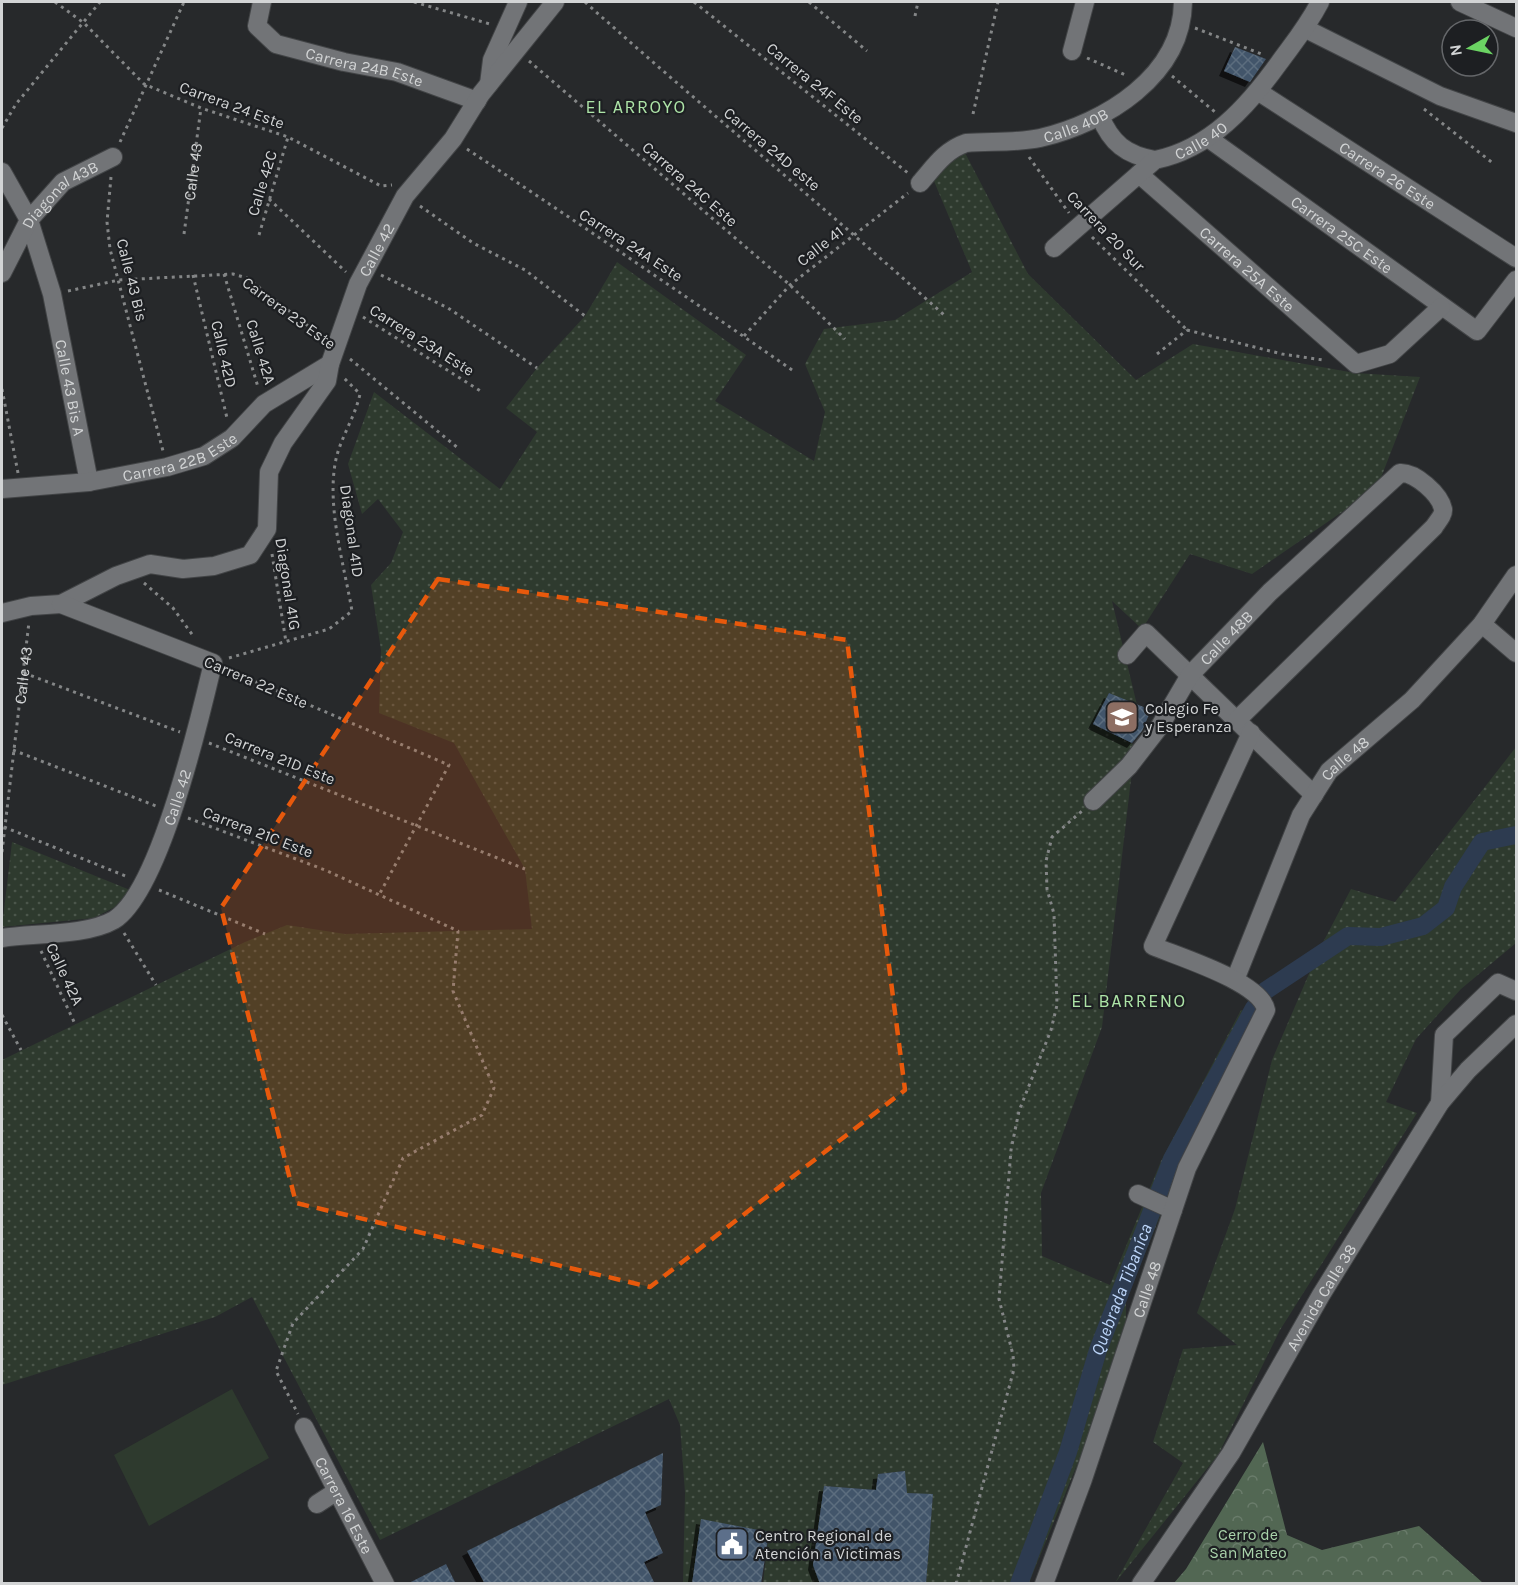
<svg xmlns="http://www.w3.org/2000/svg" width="1518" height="1585" viewBox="0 0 1518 1585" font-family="Karla,sans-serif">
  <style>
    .grass { fill: url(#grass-dots) }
    .forest { fill: url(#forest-crowns) }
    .park { fill: #2e3a2e }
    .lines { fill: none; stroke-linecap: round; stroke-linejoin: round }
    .canal { stroke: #2d3b50; stroke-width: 18 }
    .building { fill: url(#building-cross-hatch); filter: url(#shadow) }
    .minor-casing { stroke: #424446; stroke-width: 20 }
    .path { stroke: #848687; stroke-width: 3; stroke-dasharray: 3 4.5; stroke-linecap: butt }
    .minor { stroke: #727477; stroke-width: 18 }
    .marked { fill: #e8590c; fill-opacity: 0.2; stroke: #e8590c; stroke-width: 4.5; stroke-dasharray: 12 8; stroke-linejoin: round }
    .labels { text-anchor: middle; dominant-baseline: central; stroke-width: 4.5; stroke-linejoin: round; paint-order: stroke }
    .street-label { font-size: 16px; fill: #d2d4d5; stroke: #1d1f22 }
    .poi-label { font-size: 16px; fill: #d2d4d5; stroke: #1d1f22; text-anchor: start }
    .park-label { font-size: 16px; fill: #a9d2aa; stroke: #1d1f22 }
    .neighbourhood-label { font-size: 18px; letter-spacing: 1.5px; fill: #ade4a7; stroke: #1d1f22 }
    .water-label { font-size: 18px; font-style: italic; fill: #bcd5f9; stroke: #1d1f22 }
  </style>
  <defs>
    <pattern id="grass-dots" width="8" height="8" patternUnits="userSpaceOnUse" patternTransform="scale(1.5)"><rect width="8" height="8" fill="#2e3a2e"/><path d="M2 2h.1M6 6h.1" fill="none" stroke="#4b564b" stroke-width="1.8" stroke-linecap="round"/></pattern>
    <pattern id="forest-crowns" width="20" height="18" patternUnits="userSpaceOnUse" patternTransform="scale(1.5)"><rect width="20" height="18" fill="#526753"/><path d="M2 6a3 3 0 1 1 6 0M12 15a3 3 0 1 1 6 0" fill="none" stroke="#6a7c6b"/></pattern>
    <pattern id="building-cross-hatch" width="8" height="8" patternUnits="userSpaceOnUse" patternTransform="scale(1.5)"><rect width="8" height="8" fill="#42556a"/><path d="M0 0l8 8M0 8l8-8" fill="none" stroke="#5c6d7e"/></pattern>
    <filter id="shadow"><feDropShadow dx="-5" dy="5" stdDeviation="0" flood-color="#0009"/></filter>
  </defs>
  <rect width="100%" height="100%" fill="#27292b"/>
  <path class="grass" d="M962,147l66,127 108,106 57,-36 162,29 65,4 -43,111 -125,86 -62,-20 -48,75 -30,-28 25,104 -28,-12 -16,31 42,21 -33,282 -61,166 1,63 68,29 51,-124 80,-151 16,3 -56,102 -75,185v20l-43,130 -54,133h-103l7,-88 -26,-2 -3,-22 -26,3 -2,16 -52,-4 -11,79 7,18h-57l6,-51 -68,-12 -9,63h-9l2,-90 -5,-68 -11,-26 -289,141 -128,-243 -37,20 -213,68v-325l243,-118 42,-17 58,9 187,-5 -7,-60 -71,-126 -75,-30 2,-63 -10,-65 20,-22 12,-31 -25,-33 -16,15 -14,-50 26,-72 126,97 37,-57 -31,-24 31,-40 48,-52 32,-54 129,93 -31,46 99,60 11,-49 -20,-48 19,-35 71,-9 77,-48 -41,-98z
    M1516,747v196l-55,46 -45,50 -30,63 31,11 -137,217 -62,125 -103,128 68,-120 -30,-21 30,-93 54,-4 -40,-32 38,-104 37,-149 48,-112 31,-59 44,13z
    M12,842l118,48 -15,17 -21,11 -92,9z"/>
  <path class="forest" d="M1263,1442l24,93 35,15 97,-24 64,57h-309l12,-14z"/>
  <path class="park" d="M232,1389l37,69 -120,68 -35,-71z"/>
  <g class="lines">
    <g class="canal">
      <path d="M1265,991l83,-55 33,1 42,-11 23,-18 7,-21 29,-45 34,-7"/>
      <path id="s1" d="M1019,1584l49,-132 30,-102 74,-191 82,-151"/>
    </g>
  </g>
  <path class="building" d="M1235,47l31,12 -16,23 -26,-11z
    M1109,693l42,17 -9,21 -10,12 -39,-19z
    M663,1453l-2,52 -16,7 18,41 -19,9 11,22h-170l-18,-33z
    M905,1471l2,22 26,1 -7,90h-106l-7,-19 11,-79 52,4 2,-16z
    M701,1519l68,13 -8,52h-69z
    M446,1564l10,20h-49z"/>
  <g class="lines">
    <g class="minor-casing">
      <g id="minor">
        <path id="s4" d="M262,2l-5,24 19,18 68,18 53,10 80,29"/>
        <path d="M1460,2l56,26"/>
        <path d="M1306,29l134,67 76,27"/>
        <path d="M1072,51l13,-49"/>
        <path d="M489,84l3,-24 26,-58"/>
        <path id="s5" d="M1259,92l257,166"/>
        <path d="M1100,116c11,27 26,39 55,44"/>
        <path id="s6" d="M1208,138l269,193 39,-51"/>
        <path id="s7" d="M2,172l27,48 23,74 37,188"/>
        <path id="s8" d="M1139,174l217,190 34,-10 51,-47"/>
        <path id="s9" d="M920,183c14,-16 25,-33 46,-40 24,-2 50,0 74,-5 65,-15 142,-62 143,-136"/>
        <path id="s10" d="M1054,248l101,-88c55,-11 93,-54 124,-97 16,-22 28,-36 41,-61"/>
        <path id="s11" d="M2,273l27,-53 34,-38 50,-25"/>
        <path id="s12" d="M2,489l87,-7 78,-15 37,-11 28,-18 32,-34 66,-40"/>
        <path id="s13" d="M2,613l29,-7 30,-2 55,-28 34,-12 33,5 31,-3 36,-11 17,-26 2,-57 14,-29 44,-62 3,-17 28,-80 47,-88 48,-57 28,-45 74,-92"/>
        <path d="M1482,624l34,29"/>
        <path d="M1127,655l19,-22 168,162"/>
        <path id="s14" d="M1093,801l36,-35 31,-40 30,-51 80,-83 130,-119c15,-1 40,21 43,36 1,6 -6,13 -9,18l-197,193"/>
        <path id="s15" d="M2,938c32,-5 84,-2 112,-18 46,-29 86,-202 99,-257l-152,-59"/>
        <path id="s16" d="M1235,980l66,-165 28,-44 83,-71 70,-76 34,-49"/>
        <path d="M1440,1103l4,-68 54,-52 18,8"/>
        <path d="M1138,1194l35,16"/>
        <path id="s17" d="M304,1427l81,157"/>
        <path d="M317,1504l20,-13"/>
        <path id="s18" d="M1044,1584l39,-105 104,-311 79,-158c-5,-28 -87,-53 -113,-64l98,-213"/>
        <path id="s19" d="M1141,1584l90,-131 90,-158 119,-192 28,-33 48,-46"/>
      </g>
    </g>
    <g class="path">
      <path d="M55,2l29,21 60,61 57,24 87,29 93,49 11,-1"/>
      <path d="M414,2l76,22"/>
      <path d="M585,2c118,106 241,206 359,313"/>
      <path d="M694,2l214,171"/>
      <path d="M809,2l58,49"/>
      <path d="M915,16l3,-14"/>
      <path d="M1195,28l69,27"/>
      <path d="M1087,58l41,18"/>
      <path d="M529,61l261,224 55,54"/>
      <path d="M1172,76l43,36"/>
      <path d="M1424,109l70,55"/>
      <path d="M973,114l25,-112"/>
      <path d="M2,128l14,-24 84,-102"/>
      <path d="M120,142l64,-140"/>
      <path d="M467,149c110,73 220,148 328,223"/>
      <path d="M1029,157l40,56"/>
      <path d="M111,177l-4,45 3,27 53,202"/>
      <path d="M269,199l77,73"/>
      <path d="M420,206l53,37 52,27 60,46"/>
      <path id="s2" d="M184,234l17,-126"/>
      <path d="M259,235l29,-98"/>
      <path d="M1092,237l95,93"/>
      <path d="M224,274l34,113"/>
      <path d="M193,275l34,143"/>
      <path d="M381,275l67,33 89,60"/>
      <path d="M68,291l51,-11 114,-6 14,4 74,58"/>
      <path d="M363,317l119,75"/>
      <path d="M1187,330l95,24 41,6"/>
      <path d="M744,336l46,-51 118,-92"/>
      <path d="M1157,354l30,-24"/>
      <path d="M350,359l108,89"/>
      <path d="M2,389l16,84"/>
      <path d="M272,554l14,88"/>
      <path d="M144,583l29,25 21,29"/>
      <path d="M229,658l100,-29 23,-18c-8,-47 -26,-105 -16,-152 5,-22 19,-42 24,-65l-16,-16"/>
      <path d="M228,670l221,95 -70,130"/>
      <path d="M24,673l156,59"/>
      <path d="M209,743l316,126"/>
      <path d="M13,750l143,56"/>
      <path d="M188,818l137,52 133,61 -5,60 41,97 -12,27 -79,43 -40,91 -70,74 -17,48 22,43"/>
      <path d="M4,827l124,50"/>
      <path id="s3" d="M2,852l27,-230"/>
      <path d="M159,890l106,44"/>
      <path d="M124,933l32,52"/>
      <path d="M41,951l34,73"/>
      <path d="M2,1015l19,35"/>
      <path d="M956,1584l58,-215 -1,-14 -14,-56 12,-149 8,-39 32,-81 6,-25 -3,-91 -7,-25 -1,-28 6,-24 30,-26"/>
    </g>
    <use href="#minor" class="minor"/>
  </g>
  <path class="marked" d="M438,579l409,61 58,450 -255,197 -354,-84 -75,-295z"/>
  <defs>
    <g id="school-square" transform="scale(1.725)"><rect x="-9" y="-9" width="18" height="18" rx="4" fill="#8d6e63" stroke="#1d1f22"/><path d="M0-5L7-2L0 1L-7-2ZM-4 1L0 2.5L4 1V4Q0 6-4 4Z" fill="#fff"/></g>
    <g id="civic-square" transform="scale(1.725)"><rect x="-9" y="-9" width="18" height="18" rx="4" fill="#5c6f8a" stroke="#1d1f22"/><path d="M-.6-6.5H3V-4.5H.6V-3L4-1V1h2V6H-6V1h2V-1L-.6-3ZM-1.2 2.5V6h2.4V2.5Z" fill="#fff"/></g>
  </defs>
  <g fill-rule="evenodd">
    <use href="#school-square" x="1122" y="717"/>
    <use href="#civic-square" x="732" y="1544"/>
  </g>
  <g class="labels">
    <g class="street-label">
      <text stroke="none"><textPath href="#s4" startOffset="142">Carrera 24B Este</textPath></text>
      <text transform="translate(815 83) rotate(39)">Carrera 24F Este</text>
      <text transform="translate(232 105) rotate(20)">Carrera 24 Este</text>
      <text stroke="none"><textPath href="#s9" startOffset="174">Calle 40B</textPath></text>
      <text stroke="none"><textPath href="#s10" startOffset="184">Calle 40</textPath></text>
      <text transform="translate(772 149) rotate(40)">Carrera 24D este</text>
      <text stroke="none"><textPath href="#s2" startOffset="63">Calle 43</textPath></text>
      <text stroke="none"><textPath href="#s5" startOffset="153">Carrera 26 Este</textPath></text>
      <text transform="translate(262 183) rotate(-73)">Calle 42C</text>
      <text transform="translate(690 184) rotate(41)">Carrera 24C Este</text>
      <text stroke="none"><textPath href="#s11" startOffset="100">Diagonal 43B</textPath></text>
      <text transform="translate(1106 231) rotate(46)">Carrera 20 Sur</text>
      <text stroke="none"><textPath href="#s6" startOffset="165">Carrera 25C Este</textPath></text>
      <text transform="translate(631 245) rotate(33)">Carrera 24A Este</text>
      <text transform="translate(820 246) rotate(-38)">Calle 41</text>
      <text stroke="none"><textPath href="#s13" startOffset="597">Calle 42</textPath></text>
      <text stroke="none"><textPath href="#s8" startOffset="144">Carrera 25A Este</textPath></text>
      <text transform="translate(132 280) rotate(76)">Calle 43 Bis</text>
      <text transform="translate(289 313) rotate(36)">Carrera 23 Este</text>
      <text transform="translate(422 340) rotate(32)">Carrera 23A Este</text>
      <text transform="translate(261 352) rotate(73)">Calle 42A</text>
      <text transform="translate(224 354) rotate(77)">Calle 42D</text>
      <text stroke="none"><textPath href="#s7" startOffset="228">Calle 43 Bis A</textPath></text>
      <text stroke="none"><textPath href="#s12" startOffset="182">Carrera 22B Este</textPath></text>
      <text transform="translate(352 531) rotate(82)">Diagonal 41D</text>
      <text transform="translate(288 584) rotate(81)">Diagonal 41G</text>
      <text stroke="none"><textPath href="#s14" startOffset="212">Calle 48B</textPath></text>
      <text stroke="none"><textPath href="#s3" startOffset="178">Calle 43</textPath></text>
      <text transform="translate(256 682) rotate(23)">Carrera 22 Este</text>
      <text transform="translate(280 758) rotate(22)">Carrera 21D Este</text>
      <text stroke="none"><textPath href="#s16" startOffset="250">Calle 48</textPath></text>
      <text stroke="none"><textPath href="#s15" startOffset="254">Calle 42</textPath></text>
      <text transform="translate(258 832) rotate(21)">Carrera 21C Este</text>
      <text transform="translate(65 974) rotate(65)">Calle 42A</text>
      <text stroke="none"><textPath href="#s18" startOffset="312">Calle 48</textPath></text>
      <text stroke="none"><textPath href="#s19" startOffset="339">Avenida Calle 38</textPath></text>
      <text stroke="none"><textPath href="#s17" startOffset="88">Carrera 16 Este</textPath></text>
    </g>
    <g class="poi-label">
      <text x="1145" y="708">Colegio Fe<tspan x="1145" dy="18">y Esperanza</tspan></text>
      <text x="755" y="1535">Centro Regional de<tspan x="755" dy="18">Atención a Victimas</tspan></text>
    </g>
    <g class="park-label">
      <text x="1248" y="1534">Cerro de<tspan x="1248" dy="18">San Mateo</tspan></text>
    </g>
    <g class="neighbourhood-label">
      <text x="636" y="107">EL ARROYO</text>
      <text x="1129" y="1001">EL BARRENO</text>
    </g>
    <g class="water-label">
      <text stroke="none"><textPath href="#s1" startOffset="312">Quebrada Tibaníca</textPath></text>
    </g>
  </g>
  <rect width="1518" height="1585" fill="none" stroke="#d2d4d5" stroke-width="6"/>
  <g transform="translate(1470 48) rotate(261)"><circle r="28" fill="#1d1f22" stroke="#65676a" stroke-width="1.5"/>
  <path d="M0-4.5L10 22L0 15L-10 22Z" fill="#6bd363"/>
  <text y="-9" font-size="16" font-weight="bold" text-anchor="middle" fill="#d2d4d5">N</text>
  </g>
</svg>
